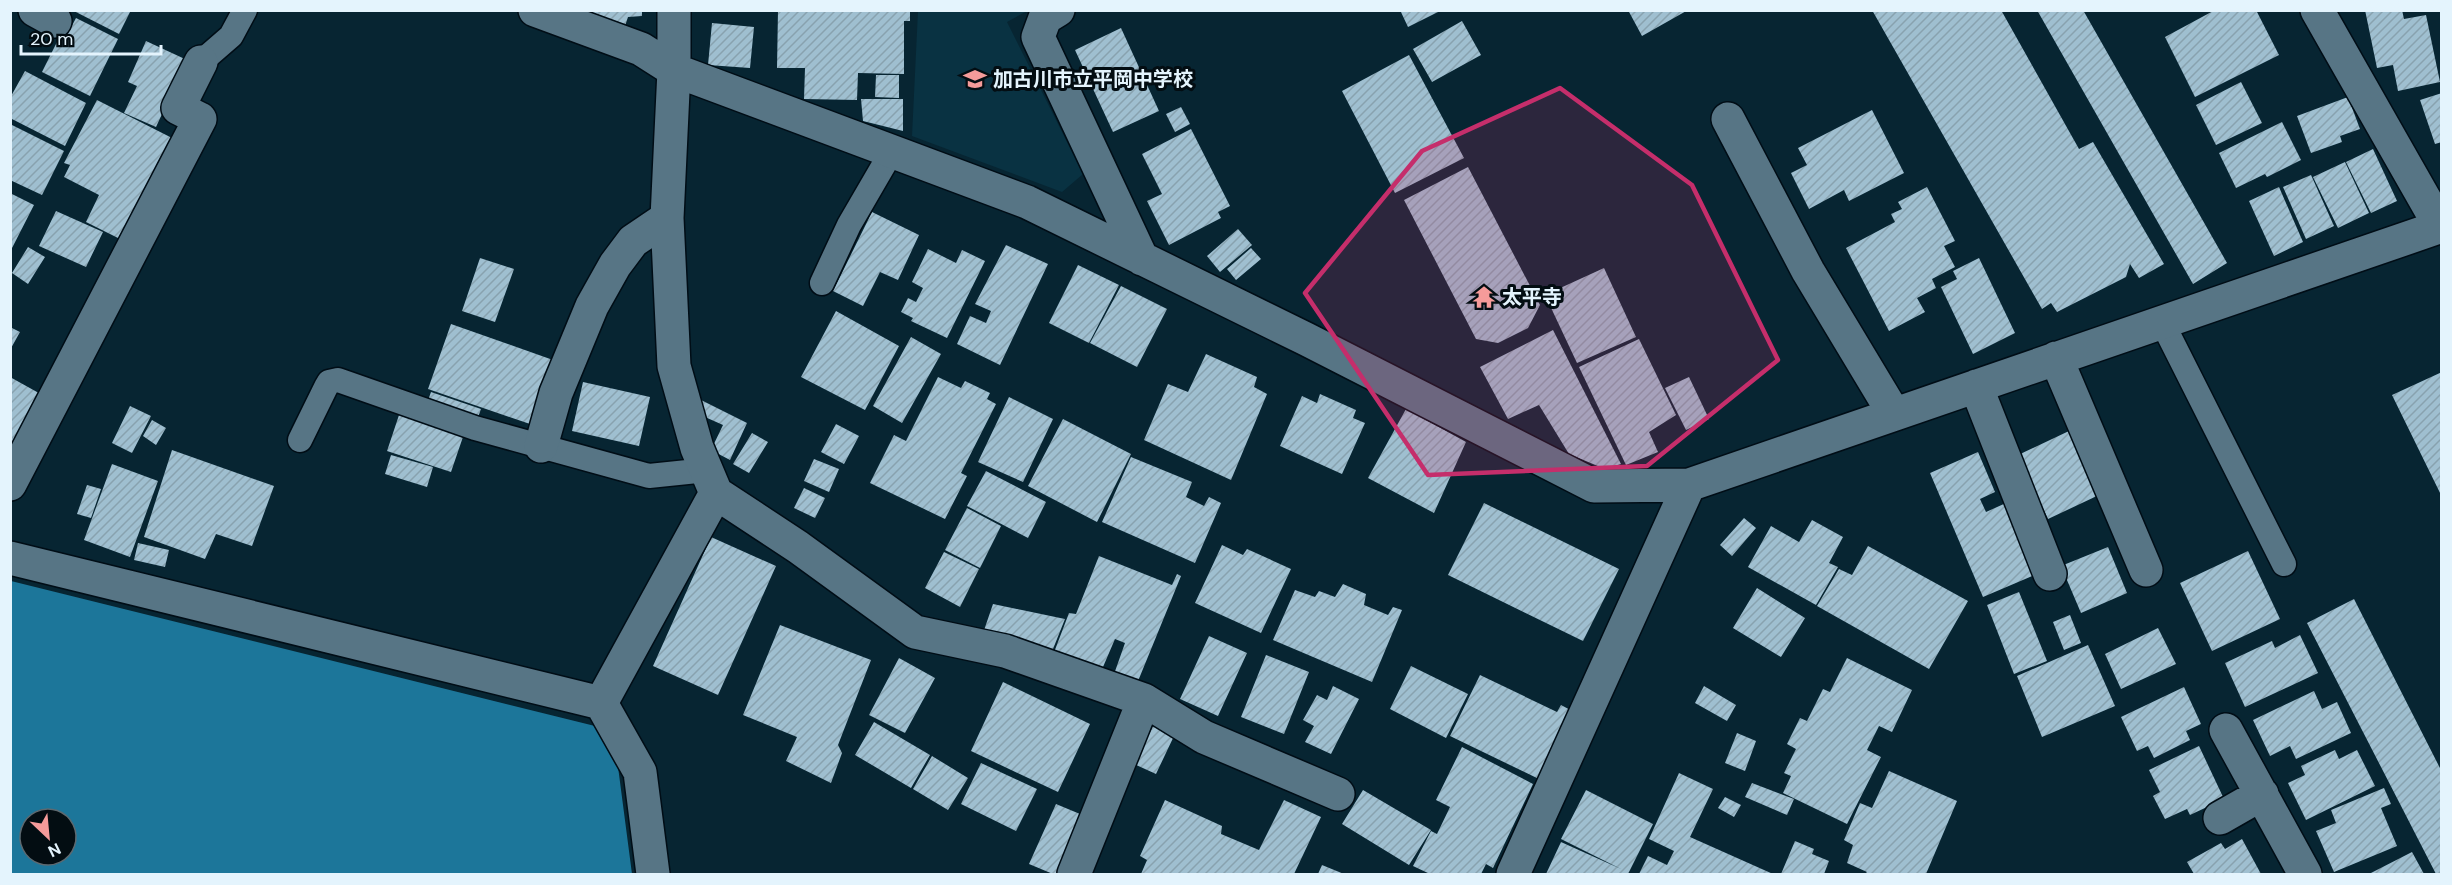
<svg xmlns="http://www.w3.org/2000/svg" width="2452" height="885" viewBox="0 0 2452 885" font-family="'DM Sans','Noto Sans JP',sans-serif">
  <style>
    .built { fill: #093242 }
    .water { fill: #1c769a; fill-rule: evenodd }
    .building { fill: url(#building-hatch) }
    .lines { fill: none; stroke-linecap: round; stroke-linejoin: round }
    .lane-casing { stroke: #000d16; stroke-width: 27 }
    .street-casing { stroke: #000d16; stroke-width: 36 }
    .lane { stroke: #577585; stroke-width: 24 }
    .street { stroke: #577585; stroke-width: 33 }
    .marked { fill: #c52e6b; fill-opacity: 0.2; stroke: #c52e6b; stroke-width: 4.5; stroke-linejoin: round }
    .labels { text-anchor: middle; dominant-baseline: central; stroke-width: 6; stroke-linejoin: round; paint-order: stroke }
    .poi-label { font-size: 20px; font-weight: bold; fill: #e4f4fd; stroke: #030d12; text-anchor: start }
  </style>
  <defs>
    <pattern id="building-hatch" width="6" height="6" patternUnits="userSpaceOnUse" patternTransform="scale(1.5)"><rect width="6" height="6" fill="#9fbfd0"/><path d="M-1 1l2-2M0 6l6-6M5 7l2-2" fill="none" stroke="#88a2af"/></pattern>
  </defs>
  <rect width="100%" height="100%" fill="#072532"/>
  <path class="built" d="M918,11h109l-20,11 76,152 -21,18 -150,-56z"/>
  <path class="water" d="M11,581l588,146 18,32 15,115h-621zM30,819h36v36h-36z"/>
  <path class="building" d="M72,10h59l-12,24z
    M567,10h75v6l-14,1 -4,12z
    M778,10h132v11h-6v53l-46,-1 -1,27 -53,-1 1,-31h-28z
    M1400,10h42l-34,17z
    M1628,10h60l-46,26z
    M1872,10h129l78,139 14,-7 71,122 -25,14 -9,-14 -4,13 -69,35 -6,-9 -9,6z
    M2037,10h46l144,253 -34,21z
    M2215,10h41l23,45 -84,42 -30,-60z
    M2365,10h37l2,9 22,-4 14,67 -42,9 -5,-26 -16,3z
    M76,18l42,21 -28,57 -48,-24 18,-36 5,3z
    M1462,21l19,34 -49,27 -19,-33z
    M712,23l42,4 -4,41 -42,-3z
    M1121,28l38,83 -46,21 -38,-82z
    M146,41l41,19 -31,67 -32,-14 13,-27 -9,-4z
    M1409,55l55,103 -69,35 -53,-102z
    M25,71l61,32 -21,43 -55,-28v-20z
    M876,75h23v23l-24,-1z
    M2241,82l21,41 -46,22 -20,-40z
    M2442,93v49l-7,2 -15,-44z
    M2348,97l12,32 -20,7 2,6 -31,11 -14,-37z
    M861,99h42v32l-40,-10z
    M97,100l79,40 -52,101 -38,-19 13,-27 -35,-18 6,-12 -6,-2z
    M1181,107l9,17 -15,8 -9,-18z
    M1872,110l32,63 -55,28 -5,-11 -35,19 -18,-36 16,-8 -9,-17z
    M2282,122l19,38 -34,17 -2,-3 -29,14 -17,-35z
    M10,124l54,27 -22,44 -32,-15z
    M1191,129l39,77 -12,6 3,6 -52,27 -22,-44 15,-7 -20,-40z
    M2373,149l24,52 -26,12 -25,-51z
    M2345,162l24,51 -31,15 -25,-51z
    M1468,167l72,138 -12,23 -30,15 -22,-4 -72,-139z
    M2311,175l23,51 -28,13 -23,-52z
    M1927,187l28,54 -11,5 11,21 -23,12 4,9 -19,10 8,14 -36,19 -43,-83 49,-26 -4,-8 11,-5 -4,-7z
    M2279,187l24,55 -29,14 -25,-55z
    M10,193l24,12 -24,47z
    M56,211l47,21 -17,35 -47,-21z
    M872,212l47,23 -21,45 -18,-8 -17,34 -30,-15z
    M1238,229l14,16 -32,27 -13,-16z
    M1006,245l42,19 -48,101 -43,-21 13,-28 16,7 5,-12 -16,-7z
    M28,247l17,10 -17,27 -16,-11z
    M1251,248l10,11 -25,21 -9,-11z
    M928,249l28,14 6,-13 23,11 -38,77 -36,-17 2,-3 -12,-6 7,-14 8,4 7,-14 -11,-6z
    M480,258l34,11 -19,53 -33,-11z
    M1979,258l36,75 -42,21 -32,-67 16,-8 -4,-8z
    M1078,265l41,20 -30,58 -40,-20z
    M1604,268l32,69 -59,26 -32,-68z
    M1121,286l46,23 -30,58 -47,-24z
    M836,311l63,35 -34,64 -64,-33z
    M451,324l102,36 -23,64 -102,-35z
    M10,327l10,5 -10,18z
    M1553,330l68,134 -16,5 -36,-15 -30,-49 -31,14 -28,-52z
    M911,337l30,17 -39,69 -29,-17z
    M1639,339l37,76 -27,17 9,20 -32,13 -47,-98z
    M1206,354l51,23 -3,10 13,7 -36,86 -87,-40 24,-56 20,8z
    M2442,372v125l-50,-102z
    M10,377l36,20 -36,63z
    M938,377l23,11 4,-7 25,12 -3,6 9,5 -35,69 6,3 -22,43 -75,-36 24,-48 12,6z
    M1689,377l20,42 -23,11 -21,-42z
    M583,382l67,15 -11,49 -67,-15z
    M431,392l50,17 -5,14 -50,-17z
    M1320,394l36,16 -3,8 12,5 -23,51 -62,-28 22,-50 15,7z
    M1009,397l44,22 -30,63 -45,-20z
    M701,400l46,23 -17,37 -19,-10 12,-25 -27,-12z
    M130,406l21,10 -19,37 -20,-10z
    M401,409l64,22 -14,41 -64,-21z
    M1406,409l60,33 -32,71 -66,-35z
    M1063,419l68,35 -34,68 -69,-36z
    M152,420l14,8 -10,17 -13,-9z
    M836,424l23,12 -15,28 -23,-12z
    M2069,431l30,64 -51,24 -30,-64z
    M752,433l16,9 -19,31 -16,-9z
    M172,450l102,36 -22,60 -36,-12 -11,25 -61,-22z
    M1978,452l17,40 -15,7 6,13 20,-9 31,71 -54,23 -53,-124z
    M391,455l42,12 -6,20 -42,-13z
    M1131,457l61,25 -6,15 18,9 5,-9 12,6 -26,60 -93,-41z
    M814,459l25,10 -10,23 -25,-11z
    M112,464l46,17 -28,76 -46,-17z
    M986,471l60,31 -18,36 -61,-32z
    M87,485l14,4 -10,29 -14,-4z
    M804,488l21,10 -10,20 -21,-10z
    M1484,503l135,66 -36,72 -135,-66z
    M967,508l34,18 -21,42 -35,-18z
    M1744,518l12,10 -24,28 -12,-11z
    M1812,520l31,17 -14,26 9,4 -22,38 -68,-38 23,-41 28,16z
    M711,537l65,29 -58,129 -65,-29z
    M138,543l31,7 -4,17 -31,-7z
    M1222,545l21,10 4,-6 44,20 -30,64 -66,-30z
    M1868,546l100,55 -39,68 -112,-63 22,-37 13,6z
    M2108,547l19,46 -46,20 -20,-47z
    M2248,551l32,68 -68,32 -32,-68z
    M944,552l35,17 -19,38 -35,-19z
    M1099,556l73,29 5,-11 4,2 -45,110 -23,-9 12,-34 -10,-4 -15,35 -47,-19 16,-42 7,1z
    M1343,584l23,10 -2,11 24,10 5,-8 9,3 -30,72 -99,-42 22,-50 20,7 4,-6 16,6z
    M1757,588l48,30 -24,39 -48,-29z
    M2019,592l28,69 -33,13 -27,-69z
    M2354,599l88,173v102h-6l-129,-251z
    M993,604l72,15 -14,35 -70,-15z
    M2070,615l11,28 -17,7 -11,-28z
    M780,625l91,35 -33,85 4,8 -11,30 -45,-22 11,-24 -54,-22z
    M2158,628l18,36 -55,25 -16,-35z
    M2300,635l18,38 -73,34 -20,-44 47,-22 3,7z
    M1209,636l38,17 -29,63 -38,-17z
    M2088,645l27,61 -73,31 -25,-61z
    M1266,655l43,17 -25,62 -43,-17z
    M899,658l36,20 -30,55 -36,-18z
    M1847,658l65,32 -20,42 -13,-6 -12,24 14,7 -34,67 -64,-31 8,-17 -7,-3 12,-24 -9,-5 13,-26 7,3 16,-32 7,3z
    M1411,666l57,28 -22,44 -56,-29z
    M1480,675l77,37 4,-7 15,8 -33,68 -93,-45z
    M1003,682l87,42 -32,68 -87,-41z
    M1333,686l26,13 -28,55 -26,-12 9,-16 -11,-6 14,-25 10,5z
    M1704,686l32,19 -9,16 -32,-18z
    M2184,687l17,37 -15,7 4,9 -36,18 -6,-12 -11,5 -16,-34z
    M2314,691l8,18 15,-7 14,31 -55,26 -6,-13 -20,10 -17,-36z
    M874,722l56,33 -19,33 -56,-33z
    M1153,726l21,10 -18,38 -22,-10z
    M1737,733l19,8 -11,30 -20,-8z
    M2199,746l25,53 -34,16 -3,-6 -22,10 -12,-23 7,-4 -11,-22z
    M1462,747l71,37 -40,84 -7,-4 -5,10h-51l-17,-8 18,-35 6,3 13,-27 -14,-7z
    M2335,750l4,9 18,-9 18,36 -69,34 -18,-37 17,-8 -4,-9z
    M932,756l36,22 -20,32 -35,-21z
    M981,763l56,26 -21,42 -55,-27z
    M1889,771l68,30 -31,73h-61l2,-2 -20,-9 6,-18 -9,-5 16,-37 12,5z
    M1679,773l34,16 -23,48 83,37h-134l9,-18 19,9 7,-14 -25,-12z
    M1752,783l42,16 -7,16 -42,-18z
    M2384,788l7,16 -10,4 16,38 -63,26 -18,-41 20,-8 -5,-13z
    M1363,790l68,40 -22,35 -67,-41z
    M1586,790l67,34 -25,50h-82l15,-32 60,27 -60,-30z
    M1725,797l16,8 -7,12 -16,-9z
    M1165,800l57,26 -1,8 38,16 25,-50 37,17 -27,57h-153l6,-14 -7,-4z
    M1056,804l36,15 -25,55h-14l-24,-10z
    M2242,839l19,35h-67l-7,-12 34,-19 4,6z
    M1795,841l19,8 -2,5 17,7 -5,13h-43z
    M2412,852l12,22h-55z
    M1322,865l22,9h-26z"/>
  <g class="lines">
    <g class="lane-casing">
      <path id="lane" d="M201,62l30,-26 14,-26
        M822,283l27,-58 43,-74
        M2162,322l122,242
        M300,440l26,-53 3,-5 9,-2 137,48 174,48 58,-6"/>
    </g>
    <g class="street-casing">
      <path id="street" d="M35,10l20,11
        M535,10l106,39 33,21 353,132 279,137 288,147 95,-1 753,-259
        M674,10v60l-7,148 7,148 23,82 19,45 82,54 117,85 90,19 139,49 60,37 134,57
        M1058,10l-13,8 -7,19 104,222
        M2317,10l123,216
        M1728,119l80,152 86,143
        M2056,358l90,212
        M1976,386l74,188
        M541,446l15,-53 36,-87 23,-41 18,-24 34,-23
        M10,484l190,-365 -22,-11 23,-46
        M10,558l591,145 39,69 13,102
        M601,703l115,-210
        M2226,730l79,144
        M2220,818l42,-24
        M1074,874l70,-174
        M1513,874l176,-389"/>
    </g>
    <use href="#lane" class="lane"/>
    <use href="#street" class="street"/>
  </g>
  <path class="marked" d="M1560,88l132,97 86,175 -131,106 -219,9 -123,-182 117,-142z"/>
  <defs>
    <g id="school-bare" transform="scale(1.8)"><path d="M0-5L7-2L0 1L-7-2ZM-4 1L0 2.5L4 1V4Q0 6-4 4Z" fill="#f59b9a" stroke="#030d12" stroke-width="2.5" paint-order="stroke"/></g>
    <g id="temple-bare" transform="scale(1.8)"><path d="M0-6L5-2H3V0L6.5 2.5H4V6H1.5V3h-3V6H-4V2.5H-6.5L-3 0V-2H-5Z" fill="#f59b9a" stroke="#030d12" stroke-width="2.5" paint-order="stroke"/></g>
  </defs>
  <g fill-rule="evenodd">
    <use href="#school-bare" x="975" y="79"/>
    <use href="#temple-bare" x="1484" y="297"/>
  </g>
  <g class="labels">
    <g class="poi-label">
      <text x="993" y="79">加古川市立平岡中学校</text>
      <text x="1502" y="297">太平寺</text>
    </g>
  </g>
  <rect width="2452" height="885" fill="none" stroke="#e4f4fd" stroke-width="24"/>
  <g transform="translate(48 837) rotate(154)"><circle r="28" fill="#030d12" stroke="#5d6970" stroke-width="1.5"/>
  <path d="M0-4.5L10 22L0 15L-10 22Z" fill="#f59b9a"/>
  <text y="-9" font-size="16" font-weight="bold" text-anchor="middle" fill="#e4f4fd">N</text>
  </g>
  <path d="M21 45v9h140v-9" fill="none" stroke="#e4f4fd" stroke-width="3"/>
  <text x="30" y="45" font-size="18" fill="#e4f4fd" stroke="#030d12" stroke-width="4.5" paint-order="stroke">20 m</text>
</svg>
